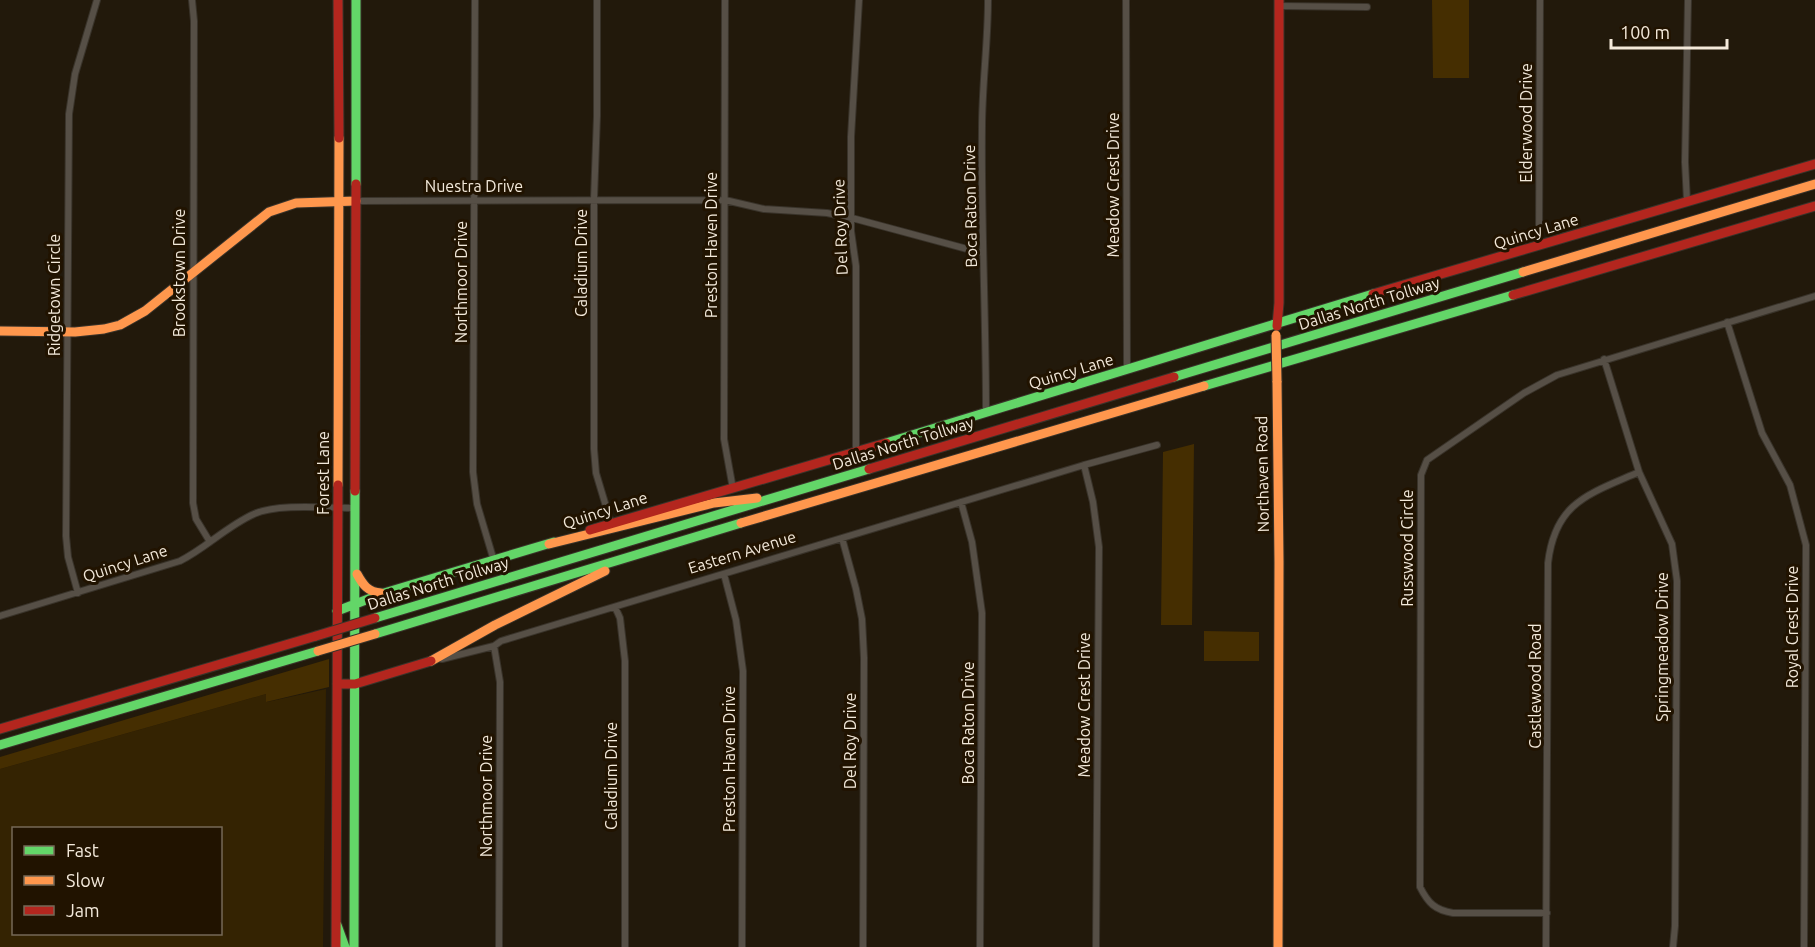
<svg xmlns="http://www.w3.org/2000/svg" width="1815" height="947" viewBox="0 0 1815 947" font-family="Ubuntu,sans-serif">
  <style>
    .built { fill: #342302; fill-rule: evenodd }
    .green { fill: #452e01 }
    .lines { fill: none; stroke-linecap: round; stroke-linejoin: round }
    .street-casing { stroke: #39332a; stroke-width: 8 }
    .fast-casing { stroke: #39332a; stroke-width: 11 }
    .slow-casing { stroke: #39332a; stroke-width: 11 }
    .jam-casing { stroke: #39332a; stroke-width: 11 }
    .street { stroke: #564f46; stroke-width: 6 }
    .fast { stroke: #63d668; stroke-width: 9 }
    .slow { stroke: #ff974d; stroke-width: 9 }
    .jam { stroke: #b3261e; stroke-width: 9 }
    .slow-bridge-casing { stroke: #39332a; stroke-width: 11; stroke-linecap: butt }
    .jam-bridge-casing { stroke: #39332a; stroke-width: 11; stroke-linecap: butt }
    .slow-bridge { stroke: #ff974d; stroke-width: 9 }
    .jam-bridge { stroke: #b3261e; stroke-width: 9 }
    .labels { text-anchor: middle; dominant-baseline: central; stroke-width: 6; stroke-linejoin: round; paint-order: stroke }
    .street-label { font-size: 16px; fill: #f3e9da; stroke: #211300 }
  </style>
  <rect width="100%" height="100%" fill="#22190b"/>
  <path class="built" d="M326,689l-3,258h-323v-178l266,-75 1,8zM14,828h206v106h-206z"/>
  <path class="green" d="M1432,0h37v78h-36z
    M1194,444l-2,181h-31l2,-173z
    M1204,631l55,1v29h-55z
    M329,659v28l-63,15v-8l-266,75v-12z"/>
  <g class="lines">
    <g class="street-casing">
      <path id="street" d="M192,0l2,21 -1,482 3,16 14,23
        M475,0l-2,472 4,32 17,57
        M597,0v116l-3,83v250l2,24 15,50
        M725,0l-1,439 9,50
        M1126,0l1,370
        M1279,6l88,1
        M356,201l369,-1 39,9 63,4 25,5 130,35
        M1687,201l-2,-39 3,-162
        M1539,245l1,-245
        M1727,322l35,111 28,52 16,60 -2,402
        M1604,359l35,113 33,72 5,37 -2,345 -2,21
        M986,412c0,-94 -5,-189 -4,-284 0,-43 6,-85 6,-128
        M856,452v-186l-5,-35v-94l8,-137
        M1084,465l9,37 6,45 -3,400
        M961,502l11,40 10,71 -2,334
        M842,538l14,51 6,30 2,39 -1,289
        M724,574l12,46 7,51 -1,276
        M78,593l-10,-36 -2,-21 3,-422 6,-40 22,-74
        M615,607l5,11 5,43v286
        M0,616l180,-55c26,-13 47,-35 74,-47 23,-11 74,-6 101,-6
        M494,646l6,36 -1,265
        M442,659l52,-13 7,-5 583,-176 73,-20
        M1547,913h-94c-18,-3 -25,-10 -33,-26l1,-412 6,-15 97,-67 33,-18 258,-79
        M1546,947l2,-384c7,-61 41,-69 91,-91"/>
    </g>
    <g class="fast-casing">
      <path id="fast" d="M356,184v-184
        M1174,377l349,-105
        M1204,386l309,-91
        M886,443l487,-149
        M337,611l47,-18 170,-51
        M375,618l494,-149
        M375,634l366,-111
        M0,745l318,-94
        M337,925l8,22
        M354,947l1,-456"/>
    </g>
    <g class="slow-casing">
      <path id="slow" d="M1523,272l292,-88
        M0,331l75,1 29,-3 16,-4 25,-14 124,-99 27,-9 60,-2
        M1277,381l2,181 -1,385
        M338,485l1,-347
        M741,523l463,-137
        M549,544l165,-41 43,-5
        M357,574c6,11 11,18 24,19
        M431,661l64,-36 110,-54"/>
    </g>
    <g class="jam-casing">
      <path id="jam" d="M338,0l1,138
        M1373,294l442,-130
        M1513,295l302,-89
        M1277,326l2,-23v-303
        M869,469l305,-92
        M355,491l1,-307
        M590,530l296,-87
        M337,684h18l76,-23
        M0,729l316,-93
        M336,947l2,-462"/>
    </g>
    <use href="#street" class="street"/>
    <use href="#fast" class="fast"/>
    <use href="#slow" class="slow"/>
    <use href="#jam" class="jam"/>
    <g class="slow-bridge-casing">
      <path id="slow-bridge" d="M1276,335l1,46
        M318,651l57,-17"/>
    </g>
    <g class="jam-bridge-casing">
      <path id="jam-bridge" d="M316,636l59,-18"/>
    </g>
    <use href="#slow-bridge" class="slow-bridge"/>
    <use href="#jam-bridge" class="jam-bridge"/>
  </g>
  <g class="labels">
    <g class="street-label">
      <text transform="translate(1526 123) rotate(-90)">Elderwood Drive</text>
      <text transform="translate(1113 185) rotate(-90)">Meadow Crest Drive</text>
      <text x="474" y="186">Nuestra Drive</text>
      <text transform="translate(970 206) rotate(-91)">Boca Raton Drive</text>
      <text transform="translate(840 227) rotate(-92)">Del Roy Drive</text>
      <text transform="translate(1536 231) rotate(-17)">Quincy Lane</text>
      <text transform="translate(711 245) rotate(-90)">Preston Haven Drive</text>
      <text transform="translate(581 263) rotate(-90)">Caladium Drive</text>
      <text transform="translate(179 273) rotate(-90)">Brookstown Drive</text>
      <text transform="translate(461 282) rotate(-90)">Northmoor Drive</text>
      <text transform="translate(54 295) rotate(-90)">Ridgetown Circle</text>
      <text transform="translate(1369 303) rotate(-17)">Dallas North Tollway</text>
      <text transform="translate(1071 371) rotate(-17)">Quincy Lane</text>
      <text transform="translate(903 443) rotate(-17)">Dallas North Tollway</text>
      <text transform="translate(323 473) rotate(-90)">Forest Lane</text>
      <text transform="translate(1262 474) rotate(-91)">Northaven Road</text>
      <text transform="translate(605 510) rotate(-18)">Quincy Lane</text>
      <text transform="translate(1407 548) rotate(-90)">Russwood Circle</text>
      <text transform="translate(742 552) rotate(-17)">Eastern Avenue</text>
      <text transform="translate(125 563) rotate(-18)">Quincy Lane</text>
      <text transform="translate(438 583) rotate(-17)">Dallas North Tollway</text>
      <text transform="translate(1792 627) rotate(-90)">Royal Crest Drive</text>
      <text transform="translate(1662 647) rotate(-90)">Springmeadow Drive</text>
      <text transform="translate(1535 686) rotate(-90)">Castlewood Road</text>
      <text transform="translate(1084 705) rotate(-90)">Meadow Crest Drive</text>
      <text transform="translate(968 723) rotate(-90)">Boca Raton Drive</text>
      <text transform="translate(850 741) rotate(-90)">Del Roy Drive</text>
      <text transform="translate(729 759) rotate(-90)">Preston Haven Drive</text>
      <text transform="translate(611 776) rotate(-90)">Caladium Drive</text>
      <text transform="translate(486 796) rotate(-90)">Northmoor Drive</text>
    </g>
  </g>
  <rect x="12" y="827" width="210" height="108" fill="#211300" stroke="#756957" stroke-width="1.5"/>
  <rect x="24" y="846" width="30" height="9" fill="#63d668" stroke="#756957" stroke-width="1.5"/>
  <text x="66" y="857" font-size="18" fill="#f3e9da">Fast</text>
  <rect x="24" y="876" width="30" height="9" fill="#ff974d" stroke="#756957" stroke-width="1.5"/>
  <text x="66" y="887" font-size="18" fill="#f3e9da">Slow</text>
  <rect x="24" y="906" width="30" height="9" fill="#b3261e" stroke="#756957" stroke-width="1.5"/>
  <text x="66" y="917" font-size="18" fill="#f3e9da">Jam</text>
  <path d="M1611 39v9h116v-9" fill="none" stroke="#f3e9da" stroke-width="3"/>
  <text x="1620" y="39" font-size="18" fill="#f3e9da" stroke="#211300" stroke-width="4.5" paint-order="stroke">100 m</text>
</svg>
